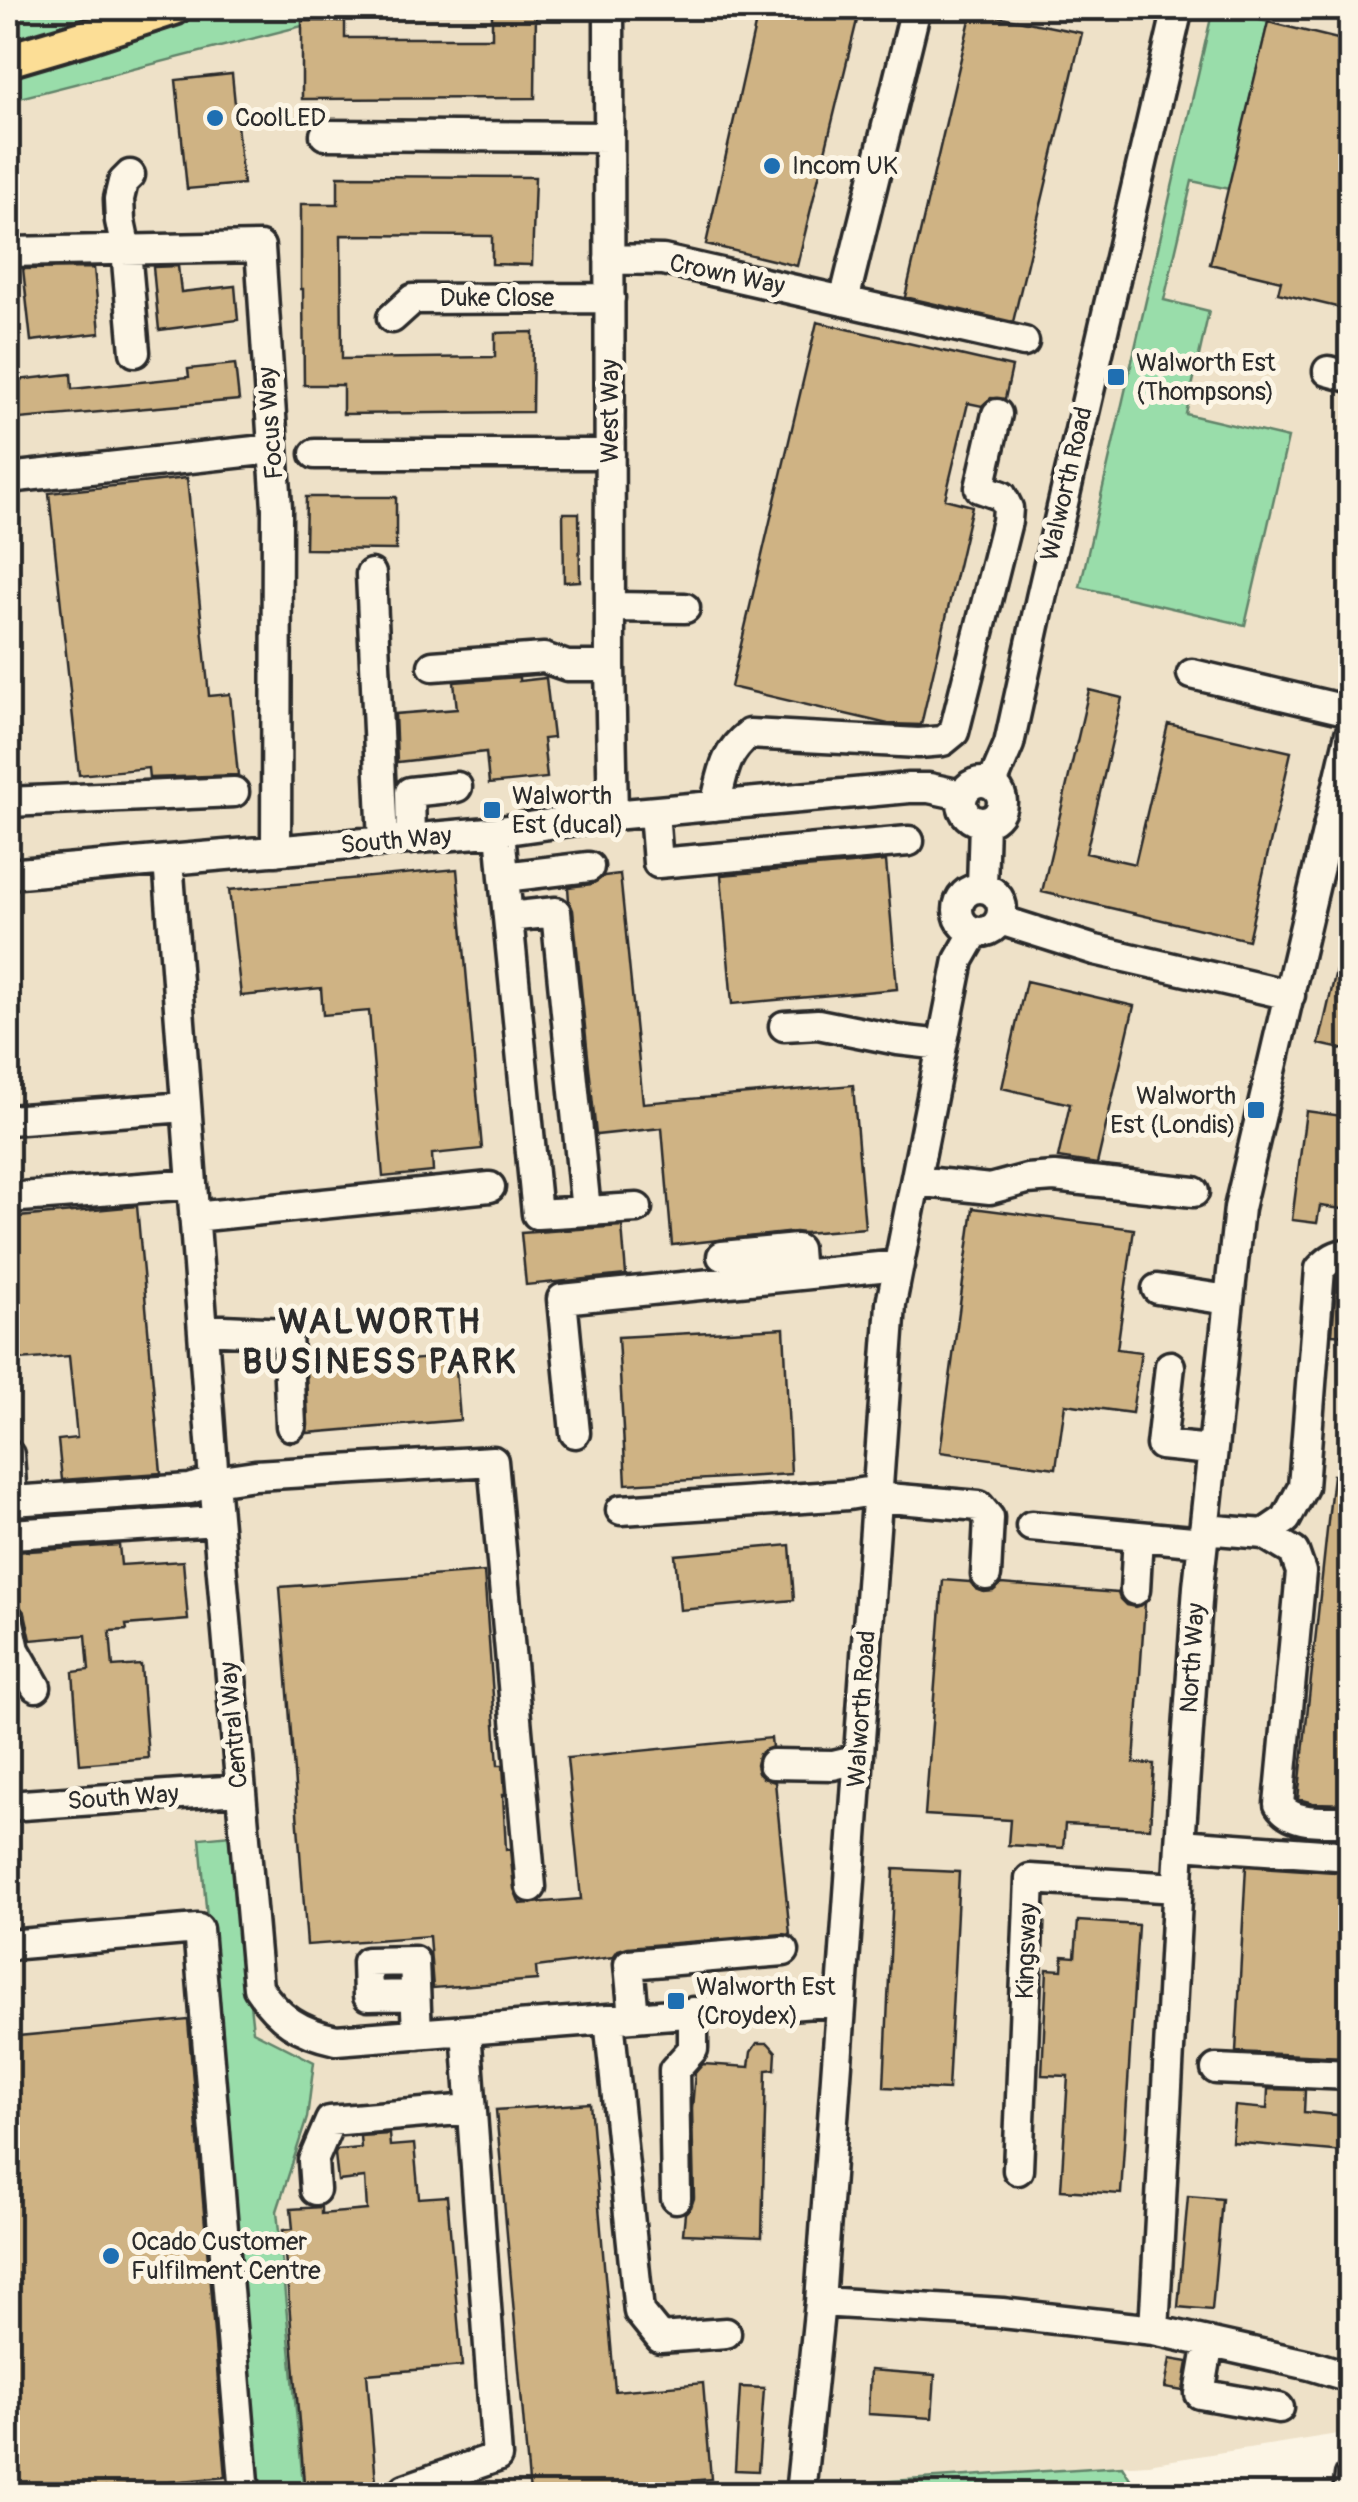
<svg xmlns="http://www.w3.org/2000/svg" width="1358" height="2502" viewBox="0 0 1358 2502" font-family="Pangolin,sans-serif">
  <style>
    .built { fill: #eee1c8 }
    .green { fill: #9da; stroke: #62846a; stroke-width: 2.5 }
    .building { fill: #cfb384; stroke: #2b2b2b; stroke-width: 2.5 }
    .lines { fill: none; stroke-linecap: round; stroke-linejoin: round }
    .minor-casing { stroke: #2b2b2b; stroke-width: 35 }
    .major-casing { stroke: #2b2b2b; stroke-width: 40 }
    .minor { stroke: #fcf5e5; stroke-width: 28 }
    .major { stroke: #fcde96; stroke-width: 32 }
    .poi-dot { fill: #1f6fb2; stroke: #fcf5e5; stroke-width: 4 }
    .labels { text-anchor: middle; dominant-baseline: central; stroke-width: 10; stroke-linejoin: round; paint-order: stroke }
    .poi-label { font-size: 25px; fill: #2b2b2b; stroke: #fcf5e5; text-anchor: start }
    .street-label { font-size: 25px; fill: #2b2b2b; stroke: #fcf5e5 }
    .district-label { font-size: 35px; font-weight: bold; letter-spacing: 2.5px; fill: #2b2b2b; stroke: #fcf5e5 }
  </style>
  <rect width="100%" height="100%" fill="#fcf5e5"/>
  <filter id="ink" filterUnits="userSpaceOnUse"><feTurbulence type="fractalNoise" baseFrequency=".01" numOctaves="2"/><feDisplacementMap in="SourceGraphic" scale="20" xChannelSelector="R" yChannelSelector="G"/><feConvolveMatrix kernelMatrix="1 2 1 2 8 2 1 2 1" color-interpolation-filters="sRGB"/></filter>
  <g filter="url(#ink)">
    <path class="built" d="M206,8h916l1,3 227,-3v2424l-202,32 -360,23 -53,7h-727v-2421z"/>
    <path class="green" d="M8,8h358l-5,3 -353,90z
      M1213,9l55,13 -39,167 -37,-8 -28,119 45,11 -23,103 102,24 -43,187 -165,-38z
      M231,1835l22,196 61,31 -7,56 -30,93 27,283h-47l-57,-656z
      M1122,2466l12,19 -1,9h-304l2,-9z"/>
    <path class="building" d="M492,8h44l-1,90 -233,1v-78h43v17h147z
      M759,8h101l-63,258 -91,-22z
      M972,11l110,22 -69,289 -108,-25z
      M1268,22l82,20v249l-4,-1 -5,18 -63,-15 3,-12 -71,-17z
      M232,74l11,110 -56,5 -11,-109z
      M338,176l197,1 -3,88 -40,-1v-28l-151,-1 1,124 153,-2v-24l38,-1 -1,80 -189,2v-29h-39l-1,-96h-2v-85h37z
      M178,266l3,26 54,-6 3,34 -79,10 -6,-63z
      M94,268l6,65 -69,8 -8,-72z
      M817,322l195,45 -7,32 -14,-1 -9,8 -14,-3 -23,96 27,7 -51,219 -33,-1 -157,-37z
      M235,364l4,36 -231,20v-39l63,-7 1,15 117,-12 -1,-8z
      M187,478l22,218 21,-2 8,81 -89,3 -1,-10 -69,7 -30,-282z
      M306,497h90v53l-91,-1z
      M563,513h16l1,68 -16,1z
      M519,677v4l27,-3 7,60 -10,1 4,39 -58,6 -3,-32 -89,10 -2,-48 62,-5 -3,-27z
      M1089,690l33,8 -36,155 49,11 33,-140 123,28 -43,188 -206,-48z
      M886,861l11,128 -165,15 -11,-129z
      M457,869l25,280 -50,5 1,18 -50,5 -14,-166 -46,4 -2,-27 -80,8 -12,-106z
      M620,874l23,229 210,-18 12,143 -61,5 -9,-1 -123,13 -10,-117 -66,7 -23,-225 -4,-9 -1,-14 24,-3 12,-8z
      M1344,936l6,1v114l-31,-7z
      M1026,981l108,25 -37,158 -39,-6 12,-54 -68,-16z
      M1306,1111l44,6v93l-30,-4 -3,17 -25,-3z
      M137,1206l24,267 -99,7 -4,-40 19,-2 -8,-82 -61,5v-143z
      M973,1208l161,21 -17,120 24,3 -9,61 -67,-9 -9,64 -116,-16z
      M622,1226l4,49 -100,10 -5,-52z
      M1350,1272v63l-18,-1 5,-57 7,-5z
      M784,1328l7,146 -165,10 -8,-147z
      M455,1356l5,64 -153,13 1,-8 -2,-56z
      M1333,1475l17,2v327l-37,-1 -15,-4z
      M119,1545l2,20 62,-4 5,59 -62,5 1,5 -17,1 3,36 28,-2 7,93 -68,6 -7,-92 16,-2 -3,-35 -55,5 -6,-27 -7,-9 -4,-52z
      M790,1545l4,55 -114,10 -5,-55z
      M484,1572l14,193h5l2,30h-2l3,54h4l4,40 6,15 61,-5 -14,-141 204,-20 1,9 -13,7 -3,11 2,8 5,5 12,4 15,153 -7,-1 -155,13 -10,3 -5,7 -77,10 1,13 -104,8 -4,-52 -122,9 -27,-358z
      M943,1580l27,2 6,7 8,3 9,-1 8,-7 117,9 2,6 6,6 9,2 10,-4 -11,160 20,1 -4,64 -85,-4 -2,24 -55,-3 2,-25 -85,-5z
      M1246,1866l104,7v99l-4,85 -110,-5z
      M894,1869l65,3 -11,218 -64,-3z
      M1078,1921l60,4 -17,269 -60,-4 7,-114 -26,-1 5,-106 15,1 1,-14 12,1z
      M188,2020l38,457 -190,17h-28v-457z
      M757,2043h11l8,9 -1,17 -9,1 -4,167 -79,-3 2,-21 6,-6 3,-9 -2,-89 3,-36 8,-9 46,3 2,-15z
      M1268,2089l37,1 -1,22 44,4 -4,36 -112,-10 3,-36 32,3z
      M590,2103l25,288 88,-8 8,96 -181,15 -34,-384z
      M389,2134l1,12 24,-2 5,54 28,-2 15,170 -95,8 10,120h-72l-22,-264 10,-1 -2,-20 30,-2v7l46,-4 -2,-32 -27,3 -3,-27 2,-4 24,-2 -1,-12z
      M1188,2196l34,3 -10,111 -34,-3z
      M1170,2359l18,3 -5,29 -18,-3z
      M870,2370l65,5 -3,43 -64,-4z
      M740,2387l24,1 -6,83 -23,-1z"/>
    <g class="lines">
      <g class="minor-casing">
        <path id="minor" d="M609,8l1,658 3,149
          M325,135l284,2
          M130,175l-7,7 -4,17 1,22 6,29 9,102
          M8,252l252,-5 17,261 -1,343
          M609,259l54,1 361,82
          M844,301l72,-293
          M392,318l21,-19 197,-1
          M1328,371l22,6
          M315,454h295
          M8,478l265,-29
          M371,574l12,268
          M610,607l75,1
          M433,666l111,-8 23,8h43
          M1192,674l158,37
          M962 802a20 20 0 1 1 40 0a20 20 0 1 1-40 0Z
          M992,784l17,-40 32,-146 137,-590
          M8,802l226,-10
          M715,806c8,-31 8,-52 34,-72l170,9 24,-2 11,-9 53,-211 1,-13 -6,-12 -22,-8 17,-74
          M655,825l3,38 251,-22
          M500,831l4,46 85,-10
          M411,839l-1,-47 47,-5
          M170,861l-1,12 45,608 44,507c21,31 41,44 78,52l505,-39
          M8,874l492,-43 113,-16 296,-27h20l33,7
          M504,877l33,337 100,-6
          M982,887l2,-65
          M958 910a22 22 0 1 1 44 0a22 22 0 1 1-44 0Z
          M508,917l48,-5 30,299
          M1000,920l95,30 195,45
          M784,1026l34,-2 80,16 44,5
          M8,1120l178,-13
          M916,1181l74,8 37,-10 27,-2 140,15
          M8,1198l184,-14
          M194,1217l296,-30
          M722,1256l75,-7 2,26
          M1157,1289l71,11
          M203,1329l84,4 4,93
          M1170,1366l-9,79 50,5
          M575,1433l-13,-134 337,-34
          M9,1455l3,46 178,-12 24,-8 41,-6 238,-14 38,426
          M877,1497l102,9 10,12 -3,57
          M621,1510l227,-15 30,-5
          M1031,1526l172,16
          M1204,1529l60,5 22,-15 17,-32 17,-218c9,-9 17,-16 30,-15
          M1264,1534l30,18 7,20 -22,232c13,22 48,16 71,17
          M8,1536l3,-2 206,-13
          M1135,1590l3,-54
          M8,1618l7,32 21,37
          M773,1764l60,1 25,-6
          M8,1806l231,-16
          M1180,1844l170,12
          M8,1945l190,-16 47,565
          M414,1995l-46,1 -1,-34 47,-1 3,73
          M634,2017l-5,-53 155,-13
          M609,2019l30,293 21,26 66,-5
          M1216,2069l134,6
          M1018,2170l12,-291 148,9
          M315,2190l-2,-29 17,-40 141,-12
          M676,2198l-2,-128 19,-21v-37
          M820,2302l182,11 152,17 156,35 40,12
          M1154,2330l26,-486 18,-257 41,-379 111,-474
          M1209,2342l-9,52 79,14
          M405,2489l92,-32 -31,-427
          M800,2494l20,-192 71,-998 68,-344 16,-28
          M1348,2494l2,-18"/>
      </g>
      <g class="major-casing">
        <path id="major" d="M8,60l81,-24 85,-28"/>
      </g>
      <use href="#minor" class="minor"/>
      <use href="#major" class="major"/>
    </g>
  </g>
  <g class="poi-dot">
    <circle cx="215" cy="118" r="10"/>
    <circle cx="772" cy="166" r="10"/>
    <rect x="1106" y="367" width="20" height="20" rx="5"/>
    <rect x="482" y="800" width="20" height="20" rx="5"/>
    <rect x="1246" y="1100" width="20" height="20" rx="5"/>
    <rect x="666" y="1991" width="20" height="20" rx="5"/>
    <circle cx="111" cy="2256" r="10"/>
  </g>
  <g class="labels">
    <g class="poi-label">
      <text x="235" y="118">CoolLED</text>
      <text x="792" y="166">Incom UK</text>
      <text x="1136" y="363">Walworth Est<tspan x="1136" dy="29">(Thompsons)</tspan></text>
      <text x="512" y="796">Walworth<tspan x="512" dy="29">Est (ducal)</tspan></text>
      <text x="1236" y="1096" text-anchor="end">Walworth<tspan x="1236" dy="29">Est (Londis)</tspan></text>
      <text x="696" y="1987">Walworth Est<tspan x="696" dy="29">(Croydex)</tspan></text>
      <text x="131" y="2242">Ocado Customer<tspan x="131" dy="29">Fulfilment Centre</tspan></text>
    </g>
    <g class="street-label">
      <text transform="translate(727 275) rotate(12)">Crown Way</text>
      <text x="497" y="298">Duke Close</text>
      <text transform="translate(610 411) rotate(-90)">West Way</text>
      <text transform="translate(271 423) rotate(-94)">Focus Way</text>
      <text transform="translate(1067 484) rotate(-77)">Walworth Road</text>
      <text transform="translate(396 841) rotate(-5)">South Way</text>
      <text transform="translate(1193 1658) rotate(-86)">North Way</text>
      <text transform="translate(862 1709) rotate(-86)">Walworth Road</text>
      <text transform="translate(234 1725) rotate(-95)">Central Way</text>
      <text transform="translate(123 1798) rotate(-4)">South Way</text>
      <text transform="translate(1027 1951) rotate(-88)">Kingsway</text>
    </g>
    <g class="district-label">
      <text x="380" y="1322">WALWORTH<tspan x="380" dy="40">BUSINESS PARK</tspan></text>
    </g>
  </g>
  <rect width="1358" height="2502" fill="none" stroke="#fcf5e5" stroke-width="40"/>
  <rect x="20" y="20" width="1318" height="2462" fill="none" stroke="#2b2b2b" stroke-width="4" filter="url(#ink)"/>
</svg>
